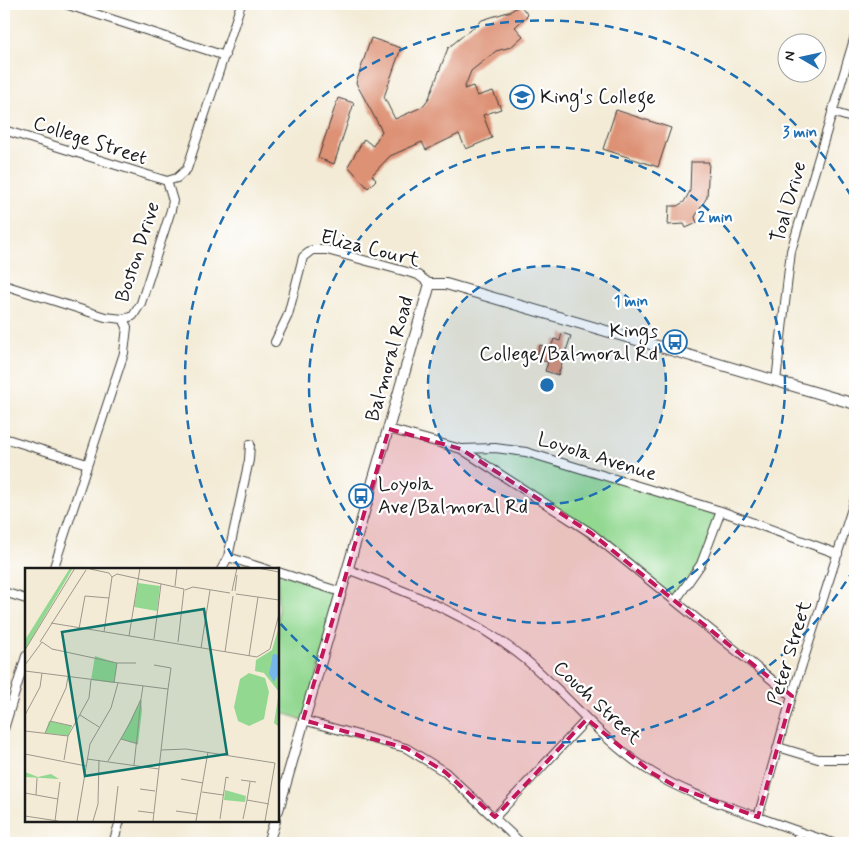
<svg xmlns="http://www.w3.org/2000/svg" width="859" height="847" viewBox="0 0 859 847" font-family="Mynerve,sans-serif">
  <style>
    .green { fill: #92d891; stroke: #577a56 }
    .building { fill: #dd9175 }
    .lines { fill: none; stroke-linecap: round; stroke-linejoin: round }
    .minor-casing { stroke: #3c3b38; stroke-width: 10 }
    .tertiary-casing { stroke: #3c3b38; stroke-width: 12 }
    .minor { stroke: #fff; stroke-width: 8 }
    .tertiary { stroke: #fff; stroke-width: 10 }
    .marked { fill: #c2185b; fill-opacity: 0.2; stroke: #c2185b; stroke-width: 4; stroke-dasharray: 10 6; stroke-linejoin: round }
    .ring { fill: none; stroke: #1f6fb2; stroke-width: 2.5; stroke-dasharray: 9 6 }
    .labels { text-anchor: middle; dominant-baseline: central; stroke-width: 4.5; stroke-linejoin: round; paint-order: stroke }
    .poi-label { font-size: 20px; fill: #1c1c1c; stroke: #fff; text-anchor: start }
    .street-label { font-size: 20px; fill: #1c1c1c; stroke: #fff }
    .inset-road { fill: none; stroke: #9d988c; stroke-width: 1 }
    .view { fill: #0f766e; fill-opacity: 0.15; stroke: #0f766e; stroke-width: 2.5 }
    .inset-edge { fill: none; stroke: #1c1c1c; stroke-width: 2.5 }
    .centre { fill: #1f6fb2; stroke: #fff; stroke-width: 2.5 }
    .ring-label { font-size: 15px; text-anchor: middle; font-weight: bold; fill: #1f6fb2; stroke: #fff; stroke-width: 4.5; stroke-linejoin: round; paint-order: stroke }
  </style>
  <rect width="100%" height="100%" fill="#fff"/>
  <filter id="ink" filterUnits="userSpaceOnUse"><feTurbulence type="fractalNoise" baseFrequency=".02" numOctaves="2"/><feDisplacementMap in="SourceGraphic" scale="10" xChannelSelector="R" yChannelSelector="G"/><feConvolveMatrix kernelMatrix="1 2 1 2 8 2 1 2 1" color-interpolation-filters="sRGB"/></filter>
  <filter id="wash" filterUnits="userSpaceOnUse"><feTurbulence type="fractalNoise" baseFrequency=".0096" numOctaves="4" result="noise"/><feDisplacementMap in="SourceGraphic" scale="20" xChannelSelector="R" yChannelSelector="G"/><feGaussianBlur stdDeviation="1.12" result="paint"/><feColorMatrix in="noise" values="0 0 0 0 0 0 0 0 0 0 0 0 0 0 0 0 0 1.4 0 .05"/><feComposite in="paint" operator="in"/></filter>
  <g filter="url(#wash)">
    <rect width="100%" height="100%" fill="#f3ebd6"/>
    <path class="green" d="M461,449l65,3 195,59 -11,34 -34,55 -85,-67z
      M278,572l63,20 -38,128 -25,-9z"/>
    <g id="blocks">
      <path class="building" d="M520,5l8,10 -13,12 8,9 -12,11 -15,4 -25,20 -7,18 9,-3 4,10 16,-5 8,18 -18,6 9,23 -26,11 -7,-15 -33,16 -4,-8 -32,14 -18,19 4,5 -8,8 -20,-22 16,-27 9,7 9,-15 -26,-48 15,-45 30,10 -17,49 11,22 27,-12 7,-9 19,-50 34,-28 29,-9z
        M338,98l16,5 -20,61 -16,-6z
        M616,110l55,18 -13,39 -55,-18z
        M691,162h18l-2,35 -12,20 2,6 -11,5 -2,-4 -16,1 1,-19h8l7,-4 6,-11z
        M562,333l9,3 -13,39 -13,-4 3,-9 -12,-3 4,-14 11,3 3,-9 6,2z"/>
    </g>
  </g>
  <g filter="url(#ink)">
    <use href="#blocks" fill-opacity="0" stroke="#3c3b38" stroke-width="1"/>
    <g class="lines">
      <g class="minor-casing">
        <path id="minor" d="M65,4l160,52
          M832,112l23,7
          M4,130l163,51
          M4,285l101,32 18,2
          M275,342l13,-27 15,-58 9,-7h15l91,25 12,9
          M776,381l15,-130 64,-215
          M389,429l72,20 130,84 201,163
          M4,438l83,26
          M462,449l33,-1 31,4 195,59 117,43
          M228,557l21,-97 1,-16
          M347,569c63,24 126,47 179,91 43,36 78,84 127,113 32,20 69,31 105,44 25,9 50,18 75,26
          M53,570l71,-217 3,-26 -4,-8 10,-3 8,-13 30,-93 2,-9 -6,-20 10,-3 10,-9 54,-165
          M221,570l7,-13 41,13
          M278,572l63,20
          M4,592l22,7
          M676,600l25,-36 20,-53
          M303,720l103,28 39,24 76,71
          M4,729l22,-73
          M778,747l40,12h37
          M495,817l92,-98
          M758,817l34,-121 63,-197
          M113,843l7,-22
          M795,843l5,-11"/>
      </g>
      <g class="tertiary-casing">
        <path id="tertiary" d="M278,810l152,-526h16l409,120
          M268,843l7,-22"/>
      </g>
      <use href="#minor" class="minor"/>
      <use href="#tertiary" class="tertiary"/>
    </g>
  </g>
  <path class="marked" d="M389,429l72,20 130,84 201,163 -34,121 -81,-30 -25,-14 -65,-54 -92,98 -50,-45 -39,-24 -103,-28z"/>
  <circle cx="547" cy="385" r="119" fill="#1f6fb2" fill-opacity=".12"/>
  <g class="ring">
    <circle cx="547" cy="385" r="119"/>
    <circle cx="547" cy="385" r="238"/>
    <path d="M854 569A358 358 0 0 1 279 622M240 569A358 358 0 1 1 854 201"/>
  </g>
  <defs>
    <g id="school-ring" transform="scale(1.25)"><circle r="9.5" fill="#fff" stroke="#1f6fb2" stroke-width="1.5"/><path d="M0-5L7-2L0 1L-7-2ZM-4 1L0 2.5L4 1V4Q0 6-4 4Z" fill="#1f6fb2"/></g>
    <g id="bus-ring" transform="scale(1.25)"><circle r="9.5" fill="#fff" stroke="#1f6fb2" stroke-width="1.5"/><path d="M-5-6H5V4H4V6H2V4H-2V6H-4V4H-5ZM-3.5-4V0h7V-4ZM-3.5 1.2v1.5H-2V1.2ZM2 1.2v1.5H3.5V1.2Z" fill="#1f6fb2"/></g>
  </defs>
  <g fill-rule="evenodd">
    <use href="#school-ring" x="522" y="97"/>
    <use href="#bus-ring" x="675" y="342"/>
    <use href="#bus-ring" x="361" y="496"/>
  </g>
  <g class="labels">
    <g class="poi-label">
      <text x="540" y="97">King's College</text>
      <text x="658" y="331" text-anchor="end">Kings<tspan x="658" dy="23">College/Balmoral Rd</tspan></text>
      <text x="378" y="484">Loyola<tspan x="378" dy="23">Ave/Balmoral Rd</tspan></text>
    </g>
    <g class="street-label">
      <text transform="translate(90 141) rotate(18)">College Street</text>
      <text transform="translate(789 202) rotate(-74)">Toal Drive</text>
      <text transform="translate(370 249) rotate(14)">Eliza Court</text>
      <text transform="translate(138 252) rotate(-72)">Boston Drive</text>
      <text transform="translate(390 359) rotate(-74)">Balmoral Road</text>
      <text transform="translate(597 457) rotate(17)">Loyola Avenue</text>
      <text transform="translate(790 653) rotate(-73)">Peter Street</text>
      <text transform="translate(597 703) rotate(43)">Couch Street</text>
    </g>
  </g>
  <g transform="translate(25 568)">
    <rect width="254" height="254" fill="#f3ebd6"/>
    <path d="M45,0h3l-48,82v-10zM113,15l22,3 -3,25 -23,-4zM254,58v101l-5,-4 5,-31 -15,-19 -9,-2 1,-11 16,-10zM70,88l22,7 -3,20 -23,-3zM224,105l16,5 4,14 -5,27 -15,7 -11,-5 -4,-14 6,-28zM116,131l1,11 -4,34 -17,-5zM24,153l23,5 -4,10 -23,-3zM0,204l13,5 13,-3 8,5 -34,-2zM200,222l21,6 -1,6 -21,-2z" fill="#92d891"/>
    <path d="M248,86l6,1v18l-5,9 -5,-8z" fill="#75b7ea"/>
    <path class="inset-road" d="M232,0l22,4M65,1l19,4 3,4 5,-3 67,15 -6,53M150,18l2,-18M160,22l8,-3 37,6M207,23l5,-23M210,23l2,-16M211,26l43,6M26,55l206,34 13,-8 9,-35M54,61l6,-33 24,2M79,64l8,-55M104,68l11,-68M129,71l7,-55M15,74l46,-72M176,80l9,-58M0,82l50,-82M200,84l8,-56M224,88l9,-59M92,95h19M0,97l17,-23 10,7 65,14 -3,20M129,97l17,3 -3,21M0,103l143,18 -15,132M0,147l15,-28 2,-14M55,147l19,12M25,153l22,5M0,163l43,5M20,165l21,-45 2,-11M96,171l17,5M136,182l25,-1 89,14M0,186l61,12M62,191l72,10M39,192l4,-24 21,-38 2,-18M83,193l22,-38 11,-24 2,-13M109,197l7,-65M156,211l22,4M216,212l15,2M225,214l-3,18 22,4M115,221l15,2M177,224l21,3M0,225l33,6M11,227l1,-17M113,243l16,2M151,243l21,3M0,248l33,5M195,251l6,-42 3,1M218,251l4,-19M30,253l5,-39M52,253l13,-77 21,-36 7,-25M68,253l5,-17 1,-44M89,253l4,-35M171,253l12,-69M240,253l10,-58"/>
    <path class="view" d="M179,41l23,145 -142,22 -23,-144z"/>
    <rect width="254" height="254" class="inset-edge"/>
  </g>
  <circle cx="547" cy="385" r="8" class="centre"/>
  <g class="ring-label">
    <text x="800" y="137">3 min</text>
    <text x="715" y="222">2 min</text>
    <text x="631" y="306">1 min</text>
  </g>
  <rect width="859" height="847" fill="none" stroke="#fff" stroke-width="20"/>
  <g transform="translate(802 58) rotate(279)"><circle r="24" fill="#ffffff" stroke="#a4a4a4"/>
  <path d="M0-4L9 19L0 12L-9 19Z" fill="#1f6fb2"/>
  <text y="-8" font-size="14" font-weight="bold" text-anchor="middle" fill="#1c1c1c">N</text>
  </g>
</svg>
